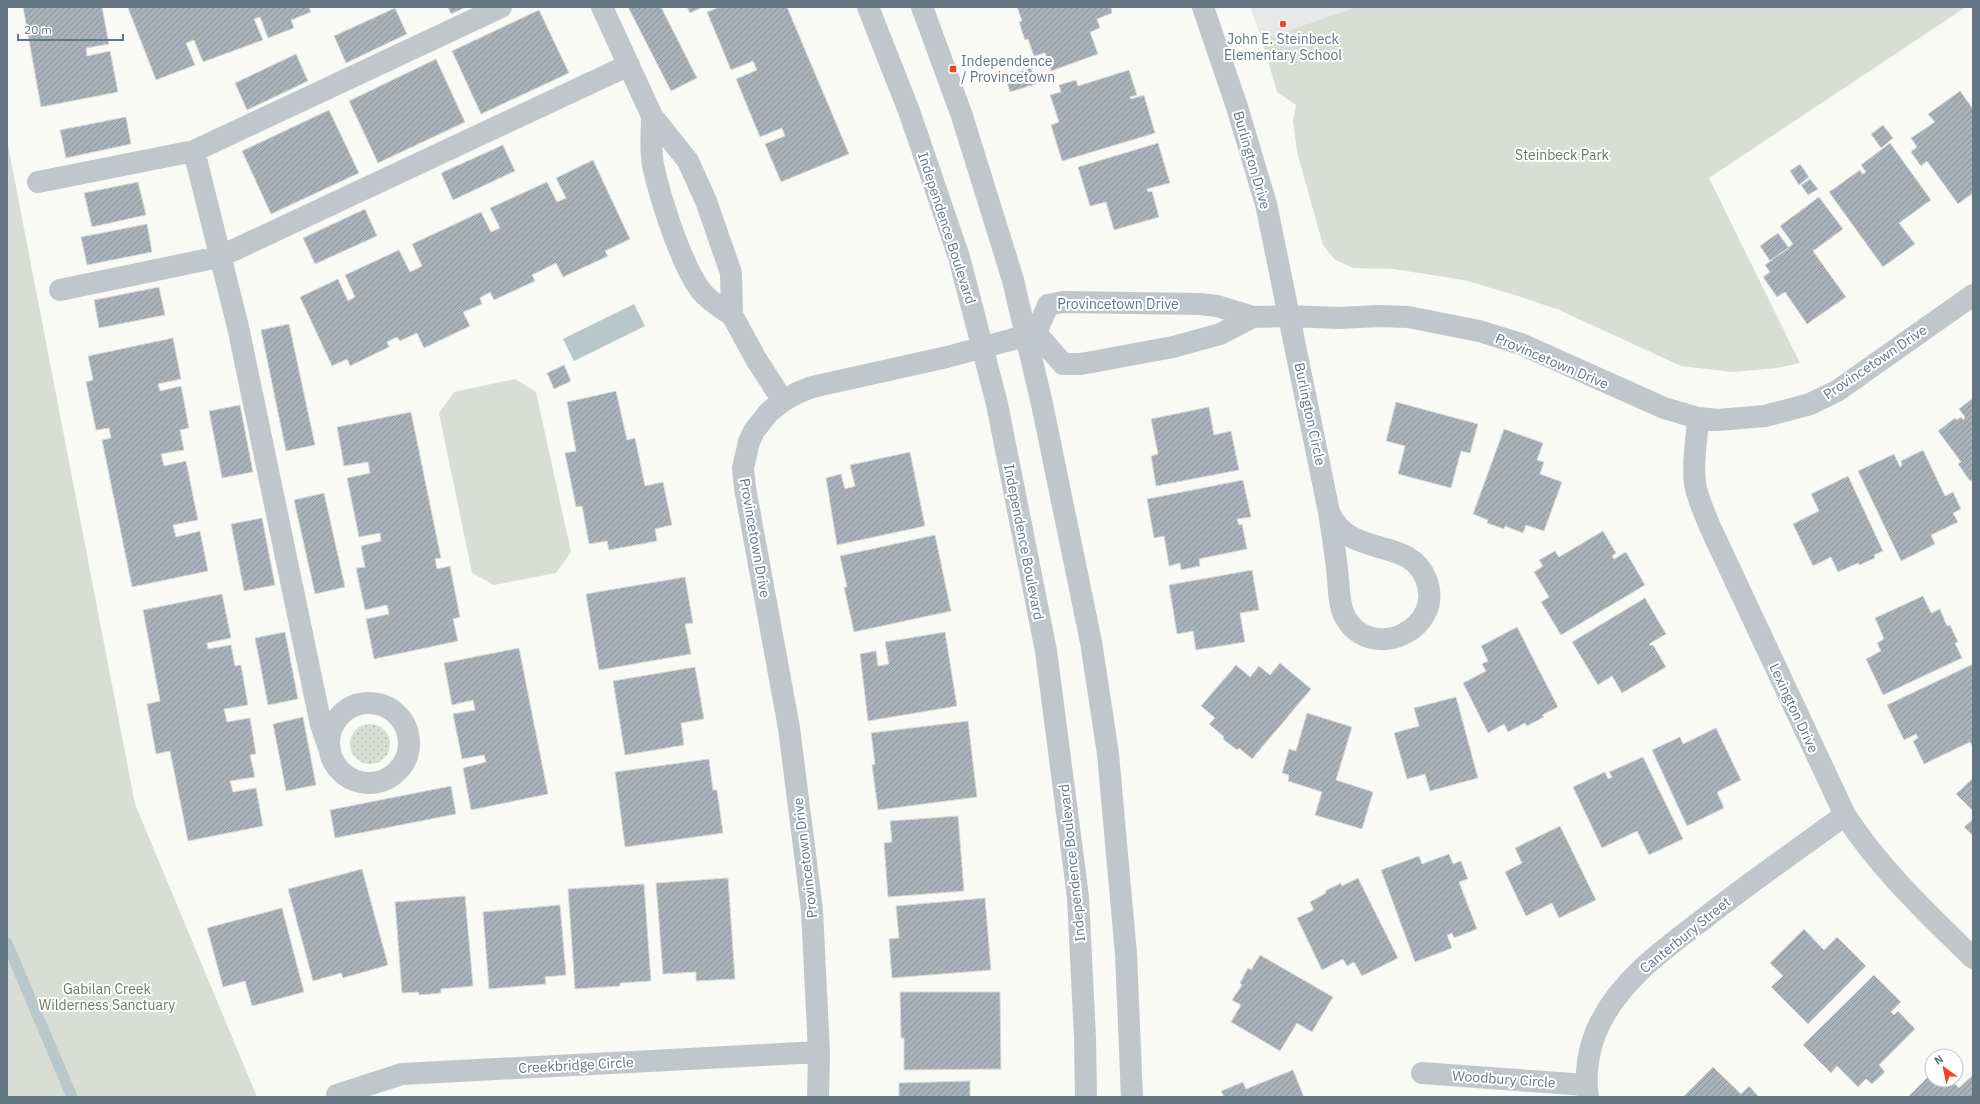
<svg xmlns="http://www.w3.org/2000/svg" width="1980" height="1104" viewBox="0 0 1980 1104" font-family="'IBM Plex Sans',sans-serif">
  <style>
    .built { fill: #e7e8e7 }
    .green { fill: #d9ded5 }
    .garden { fill: url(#garden-dots) }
    .water { fill: #b8c7ca }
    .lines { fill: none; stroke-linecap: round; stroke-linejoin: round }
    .stream { stroke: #b8c7ca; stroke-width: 11 }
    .building { fill: url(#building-hatch); stroke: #dbdad8 }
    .minor { stroke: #c1c6ca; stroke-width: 22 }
    .poi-dot { fill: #ef4520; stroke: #fff; stroke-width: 1.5 }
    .labels { text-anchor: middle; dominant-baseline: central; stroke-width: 4; stroke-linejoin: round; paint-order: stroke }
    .poi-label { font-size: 14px; fill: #627683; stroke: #fff }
    .park-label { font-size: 14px; fill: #677a61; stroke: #fff }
    .street-label { font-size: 14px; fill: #627683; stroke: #fff }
  </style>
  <defs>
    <pattern id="garden-dots" width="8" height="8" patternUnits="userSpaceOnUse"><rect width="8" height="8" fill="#d9ded5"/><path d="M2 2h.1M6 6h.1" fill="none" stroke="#b3b9b2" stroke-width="1.8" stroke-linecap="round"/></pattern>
    <pattern id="building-hatch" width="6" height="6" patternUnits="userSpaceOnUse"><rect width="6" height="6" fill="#a8b2b8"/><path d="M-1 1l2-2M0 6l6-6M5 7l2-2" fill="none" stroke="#8c959b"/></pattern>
  </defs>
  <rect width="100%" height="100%" fill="#f9f9f6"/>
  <path class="built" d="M1250,7h107l1,1 -96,32z"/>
  <path class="green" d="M1357,7h609l-257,171 91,185 -23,5 -44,4 -52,-6 -122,-56 -41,-14 -54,-16 -71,-11 -40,-1 -19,-9 -11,-14 -26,-93 -4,-32 3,-15 -19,-13 -15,-52z
    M7,140l128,664 122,293h-250z
    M515,379l21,13 35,160 -15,21 -62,12 -22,-12 -33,-160 15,-21z"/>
  <path class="garden" d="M350 744a20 20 0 1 1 40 0a20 20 0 1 1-40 0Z"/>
  <path class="water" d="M634,304l11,22 -71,35 -11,-22z"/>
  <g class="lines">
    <path class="stream" d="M7,943l65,154"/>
  </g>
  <path class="building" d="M23,7h79l7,37 -23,4 1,8 23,-5 8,41 -77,15z
    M132,7h177l2,5 -20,8 3,8 -26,10 -8,-21 -6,2 9,21 -60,22 -9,-22 -8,3 9,22 -39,15 -28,-72z
    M448,7h18l-15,7z
    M628,7h33l36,71 -26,13z
    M687,7h16l-13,6z
    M720,7h67l62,147 -68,28 -16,-38 20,-8 -3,-8 -22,9 -24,-58 21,-9 -4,-9 -22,9 -24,-58z
    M1017,7h94l1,6 -15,6 3,9 -10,4 8,22 -47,17 -6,-18 -11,3 -6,-17 -3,1 -6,-18 3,-1z
    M395,8l12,26 -61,29 -12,-27z
    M539,10l30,63 -88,41 -29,-63z
    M296,54l12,27 -61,29 -12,-27z
    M436,59l29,63 -87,41 -29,-62z
    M1031,68l5,16 -26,8 -5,-15z
    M1129,70l8,25 -7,2 1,2 13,-4 11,38 -93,28 -11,-36 8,-3 -9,-27 11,-3 -2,-7 17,-5 2,6z
    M1960,91l13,18v84l-15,11 -31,-43 -6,5 -10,-14 6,-5 -6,-9 24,-16 -7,-8z
    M329,110l30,63 -88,41 -29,-63z
    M126,117l5,27 -65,14 -6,-28z
    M1883,125l10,13 -12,10 -10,-14z
    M1158,143l12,40 -23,6 1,3 4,-1 7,26 -45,13 -8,-28 -16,4 -12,-39z
    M1890,143l41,57 -32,23 16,21 -32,23 -54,-75 31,-22 2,4 4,-2 -5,-7z
    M503,145l12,26 -62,29 -12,-27z
    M593,160l37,79 -25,12 3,5 -45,21 -7,-14 -24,12 3,6 -41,19 -4,-8 -10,6 2,6 -19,8 7,14 -46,22 -7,-15 -17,8 -3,-4 -10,5 2,5 -39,19 -3,-7 -15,7 -32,-69 38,-18 10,22 7,-4 -10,-22 54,-25 11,22 12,-6 -10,-22 69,-32 10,20 9,-4 -10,-20 57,-26 10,20 9,-4 -10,-20z
    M1800,164l9,13 -10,8 -9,-14z
    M1810,179l8,10 -10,6 -7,-10z
    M138,182l8,33 -54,12 -8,-34z
    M1819,197l24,32 -30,22 33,46 -39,27 -22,-32 -8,5 -14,-20 7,-5 -5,-7 28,-21 -13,-18z
    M365,209l12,27 -62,28 -12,-26z
    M147,224l5,28 -65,13 -6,-28z
    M1778,233l11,15 -19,13 -10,-15z
    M159,287l6,28 -66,13 -5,-28z
    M289,324l26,121 -29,6 -25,-121z
    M173,338l8,41 -23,5 2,7 21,-5 8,42 -9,2 4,20 -23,4 3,12 22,-5 12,59 -25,5 3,12 24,-6 8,40 -76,16 -30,-147 9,-2 -2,-10 -13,2 -10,-48 7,-2 -5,-24z
    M564,365l7,16 -17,8 -7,-16z
    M616,391l11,49 8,-2 10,48 18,-4 9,43 -17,4 2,12 -48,9 -2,-9 -18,3 -7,-38 -6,1 -11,-54 11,-2 -9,-49z
    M1973,398v82l-3,1 -12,-17 3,-2 -23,-31 17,-13 2,2 4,-3 2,3 2,-3 -6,-8z
    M1396,402l82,22 -8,29 -9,-2 -10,37 -53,-14 7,-28 -19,-5z
    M240,405l13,67 -31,6 -13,-67z
    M1209,407l5,28 17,-4 8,39 -83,16 -5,-30 7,-2 -7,-35z
    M411,412l30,146 -6,1 2,10 13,-3 10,51 -7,2 5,22 -84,18 -8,-40 23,-5 -2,-9 -22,5 -9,-42 9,-1 -4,-21 20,-5 -1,-8 -21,4 -12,-59 23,-5 -2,-11 -24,4 -7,-39z
    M1504,429l39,14 -6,17 7,2 -4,12 22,8 -18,49 -18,-6 -3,8 -18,-7 -1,3 -17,-6 1,-3 -15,-6z
    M1923,450l22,46 8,-4 8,17 -8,4 5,9 -27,13 4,9 -34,17 -43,-90 36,-17 6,13 2,-2 -1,-4z
    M910,452l15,74 -88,19 -11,-67 15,-4 4,15 10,-3 -5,-21z
    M1848,476l35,75 -9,4 1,3 -16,7 -1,-2 -20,9 -7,-15 -18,9 -20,-42 26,-13 -8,-17z
    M1243,480l8,37 -14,2 2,6 3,-1 5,25 -48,10 1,7 -19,4 -1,-7 -11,3 -5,-30 -10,2 -7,-39z
    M324,493l21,94 -30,7 -21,-94z
    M262,518l13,67 -31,6 -13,-67z
    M1603,531l13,22 -4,3 2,3 12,-7 19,33 -84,50 -20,-33 8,-5 -15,-25 9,-6 -4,-6 16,-9 4,6z
    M935,535l16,76 -97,21 -10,-45h3l-7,-31z
    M1252,570l7,40 -19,3 5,29 -49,8 -3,-19 -16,3 -8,-49z
    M685,577l8,46 -8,1 6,30 -92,16 -13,-76z
    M222,594l9,44 -24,5 1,6 23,-4 4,21 6,-1 7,40 -24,4 3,13 23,-4 6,36 -6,1 5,22 -25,4 3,11 23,-4 7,38 -75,15 -18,-90 -14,3 -9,-50 13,-3 -17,-91z
    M1923,596l8,17 9,-4 7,17 3,-1 8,17 -3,1 7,15 -79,37 -17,-36 15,-8 -4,-8 7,-4 -9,-21z
    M1645,598l21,36 -17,10 2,2 2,-1 13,22 -44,26 -10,-17 -14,9 -26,-43z
    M1517,627l41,80 -16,8 2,2 -17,9 -2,-3 -17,9 -4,-8 -16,9 -25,-50 23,-12 -4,-7 6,-3 -7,-15z
    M285,632l13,67 -30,6 -13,-67z
    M945,632l12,74 -89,15 -8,-67 16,-3 2,15 11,-2 -4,-22z
    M519,648l29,146 -77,16 -8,-42 23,-6 -2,-7 -22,4 -9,-45 22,-4 -2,-10 -21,5 -8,-42z
    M1280,663l31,26 -59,70 -13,-11 -2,2 -14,-11 1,-2 -15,-13 6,-6 -14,-12 35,-41 14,12 9,-11 11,9z
    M1973,664v84l-3,-6 -46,22 -11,-23 5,-3 -2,-4 -12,6 -17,-35z
    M695,667l9,52 -23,4 3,22 -59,10 -12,-74z
    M1456,697l22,81 -48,13 -5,-17 -18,5 -13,-46 25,-7 -5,-18z
    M1307,713l45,14 -16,53 37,12 -11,37 -47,-14 7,-23 -34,-11 1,-6 -7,-2 7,-24 7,2z
    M303,717l13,68 -30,6 -13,-67z
    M968,721l9,76 -99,13 -6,-45 3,-1 -4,-31z
    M1716,728l25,52 -24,12 7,16 -37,18 -35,-76 28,-13 3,7z
    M1643,757l40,82 -34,16 -12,-24 -35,17 -29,-61 32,-15 3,7 4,-2 -3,-5z
    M709,759l4,31h4l6,43 -98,14 -10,-75z
    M1973,778v33l-17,-17z
    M451,786l5,28 -121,24 -5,-28z
    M958,816l6,75 -76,6 -4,-54 8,-1 -2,-21z
    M1973,819v17l-9,-9z
    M1560,826l36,74 -37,18 -7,-15 -26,13 -21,-44 17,-9 -7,-15z
    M1449,854l4,10 8,-3 7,18 -9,3 18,47 -23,9 -2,-5 -5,2 5,13 -37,14 -34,-92 38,-14 3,8z
    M362,869l26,96 -45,13 -2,-5 -28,8 -25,-92z
    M728,878l7,101 -39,2v-9l-33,2 -7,-91z
    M1358,878l40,80 -36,18 -8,-14 -7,4 -4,-7 -21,11 -25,-52 17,-8 -4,-8 16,-9 -1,-2 16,-8 1,3z
    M644,884l7,97 -31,2v3l-45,3 -7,-100z
    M465,896l8,90 -32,3v4l-22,2 -1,-3 -16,1 -7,-91z
    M985,898l6,72 -99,8 -3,-39 10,-1 -3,-32z
    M560,905l6,70 -21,2 1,7 -57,5 -6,-77z
    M282,908l22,84 -52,14 -7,-25 -22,6 -16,-59z
    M1804,929l20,21 13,-13 29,29 -58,58 -37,-37 12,-11 -13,-13z
    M1260,955l73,42 -21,35 -15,-9 -17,28 -49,-29 10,-17 -9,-5 10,-15 -2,-2 8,-15 3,2z
    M1874,975l27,27 -10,10 3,3 4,-4 17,18 -36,36 6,7 -13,12 -6,-5 -8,8 -21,-21 -6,7 -28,-28z
    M900,992h100l1,77 -97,1v-32h-3z
    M1713,1067l28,27 8,-8 10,11h-76z
    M1293,1070l11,27h-80l-3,-6 22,-9 3,7z
    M1932,1073v7h19l8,8 14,-13v22h-65z
    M970,1081v16h-71v-14z"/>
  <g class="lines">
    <path class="minor" d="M602,7l50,109 36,45 18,40 25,72 1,42 24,44 27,42
      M868,7l41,104 50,146 38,147 49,247 32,246 7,141 1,59
      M922,7l40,109 51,164 29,124 49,238 17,112 18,200 6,143
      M1203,7l34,100 29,97 63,308
      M652,116c0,15 -2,34 1,49 7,33 28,99 48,126 8,10 20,17 31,24
      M194,151l44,176 83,398 9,26
      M38,182l156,-31 307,-144
      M60,290l159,-33 410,-192
      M1036,333l12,-28 15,-3 137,2 17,2 36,11 35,-1 51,2 40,-2 29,1 71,14 42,13 143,64 34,10 20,2 47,-4 45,-12 27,-13 136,-96
      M1036,333l27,31h18l92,-17 47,-13 33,-17
      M1698,418c-1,21 -6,45 -3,66 3,16 10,30 16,45l134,286c35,54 82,98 128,143
      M1329,512c21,48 80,23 97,67 20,50 -55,85 -81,38 -7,-14 -6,-33 -8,-48 -2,-19 -5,-38 -8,-57z
      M329 743a40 40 0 1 1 80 0a40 40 0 1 1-80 0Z
      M1422,1073l164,12
      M337,1095l65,-21 417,-22
      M818,1097l1,-45 -7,-142 -23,-182 -44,-240 -2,-20 6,-26 5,-11 15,-19 14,-11 14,-8 15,-6 135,-30 89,-24
      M1588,1097c-4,-24 1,-52 12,-74 22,-44 63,-73 101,-102 47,-37 96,-71 144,-106"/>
  </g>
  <g class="poi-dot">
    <circle cx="1283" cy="24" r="4"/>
    <rect x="949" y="65" width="8" height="8" rx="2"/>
  </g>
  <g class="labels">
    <g class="poi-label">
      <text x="1283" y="39">John E. Steinbeck<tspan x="1283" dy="16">Elementary School</tspan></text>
      <text x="961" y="61" text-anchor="start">Independence<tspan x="961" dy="16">/ Provincetown</tspan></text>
    </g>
    <g class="park-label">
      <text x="1562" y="155">Steinbeck Park</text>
      <text x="107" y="989">Gabilan Creek<tspan x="107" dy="16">Wilderness Sanctuary</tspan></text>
    </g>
    <g class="street-label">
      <text transform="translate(1252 160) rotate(74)">Burlington Drive</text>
      <text transform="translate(947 228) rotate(72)">Independence Boulevard</text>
      <text x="1118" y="304">Provincetown Drive</text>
      <text transform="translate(1552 361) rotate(23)">Provincetown Drive</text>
      <text transform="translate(1875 362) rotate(-34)">Provincetown Drive</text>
      <text transform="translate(1310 414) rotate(78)">Burlington Circle</text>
      <text transform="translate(755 538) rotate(80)">Provincetown Drive</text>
      <text transform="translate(1024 542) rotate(79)">Independence Boulevard</text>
      <text transform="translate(1794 708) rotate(65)">Lexington Drive</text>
      <text transform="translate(805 858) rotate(-97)">Provincetown Drive</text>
      <text transform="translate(1072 863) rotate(-96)">Independence Boulevard</text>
      <text transform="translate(1685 935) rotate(-39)">Canterbury Street</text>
      <text transform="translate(576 1065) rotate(-3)">Creekbridge Circle</text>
      <text transform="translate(1504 1079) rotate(4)">Woodbury Circle</text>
    </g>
  </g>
  <rect width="1980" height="1104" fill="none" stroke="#627683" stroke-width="16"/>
  <g transform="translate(1944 1068) rotate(327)"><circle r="19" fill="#ffffff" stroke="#c0c8cd"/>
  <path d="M0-3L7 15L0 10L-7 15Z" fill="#ef4520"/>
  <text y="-6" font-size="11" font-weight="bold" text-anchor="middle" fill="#627683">N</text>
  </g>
  <path d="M18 34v6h105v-6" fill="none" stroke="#627683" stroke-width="2"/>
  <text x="24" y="34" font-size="12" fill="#627683" stroke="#ffffff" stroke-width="3" paint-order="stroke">20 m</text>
</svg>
